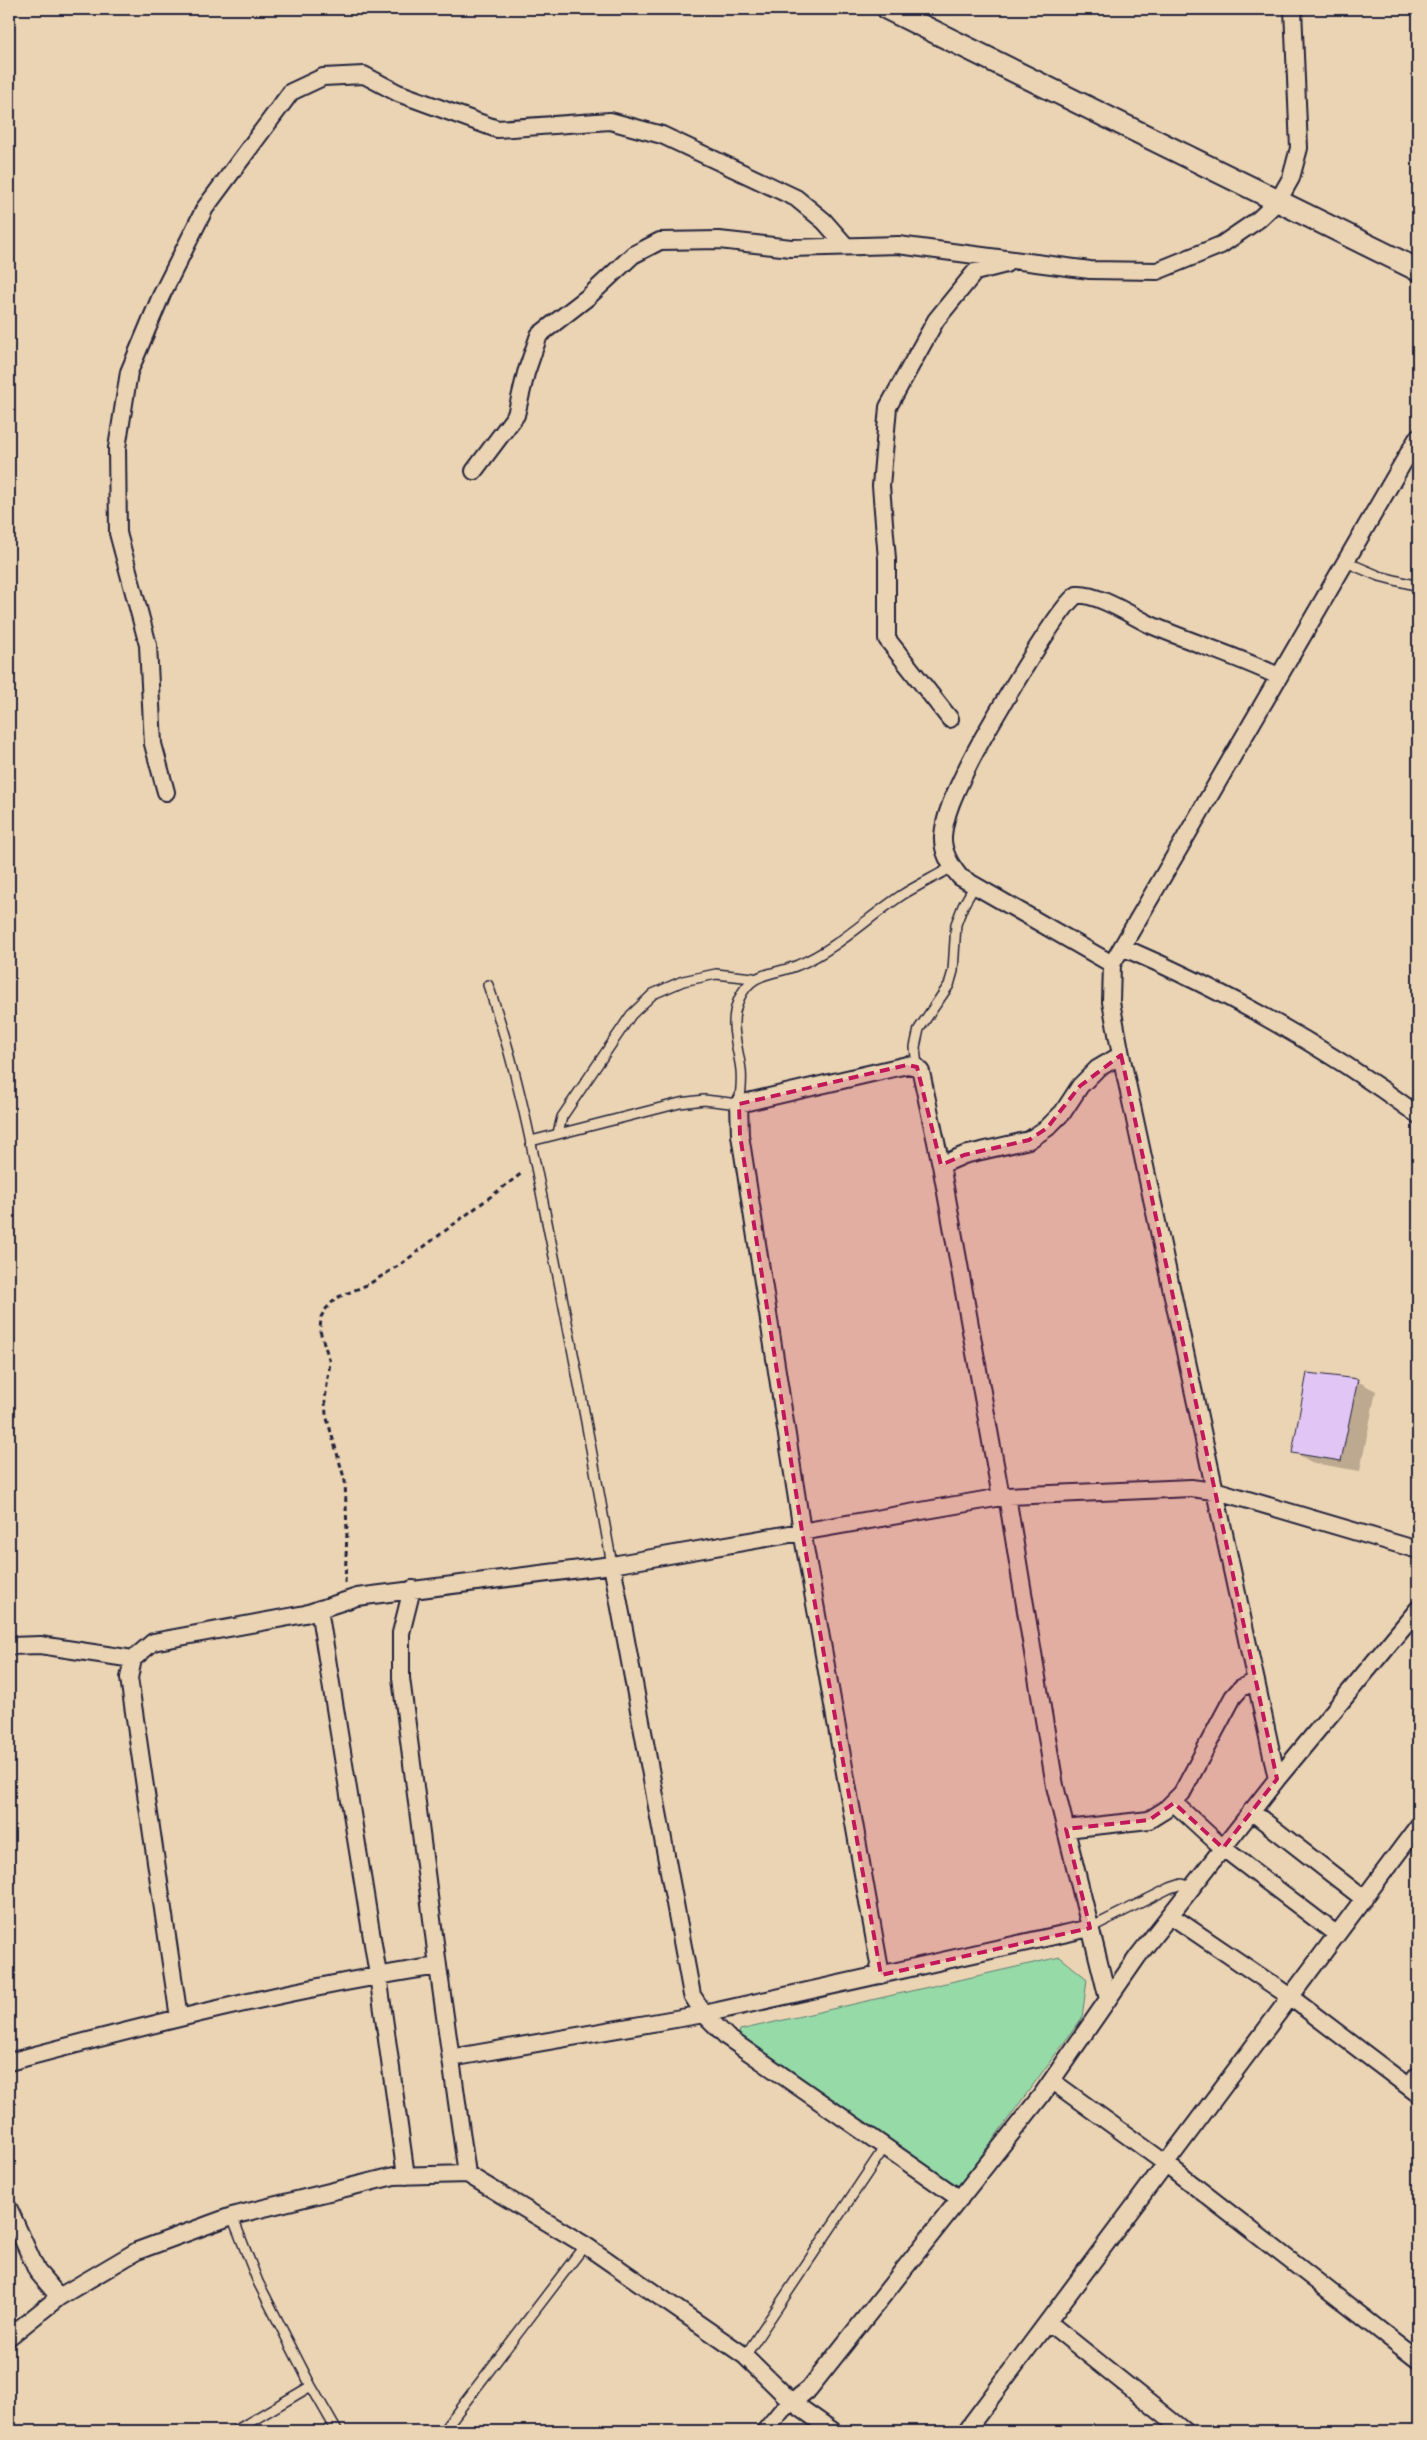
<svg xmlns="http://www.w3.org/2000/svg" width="1427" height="2440" viewBox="0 0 1427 2440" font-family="Dekko,sans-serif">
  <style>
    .green { fill: #96daa7; stroke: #5c7e71 }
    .shadow { fill: #0003 }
    .building { fill: #e1c6f5; stroke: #22223b }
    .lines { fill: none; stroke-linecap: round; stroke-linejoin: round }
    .service-casing { stroke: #22223b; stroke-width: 12 }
    .minor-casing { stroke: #22223b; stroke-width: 20 }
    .tertiary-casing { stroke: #22223b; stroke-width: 25 }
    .path { stroke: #22223b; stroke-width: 3; stroke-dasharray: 5 4; stroke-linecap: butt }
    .service { stroke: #ebd4b4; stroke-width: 9 }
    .minor { stroke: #ebd4b4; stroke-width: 16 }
    .tertiary { stroke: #ebd4b4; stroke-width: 21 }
    .marked { fill: #c2185b; fill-opacity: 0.2; stroke: #c2185b; stroke-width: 4; stroke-dasharray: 10 6; stroke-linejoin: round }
  </style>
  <rect width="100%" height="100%" fill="#ebd4b4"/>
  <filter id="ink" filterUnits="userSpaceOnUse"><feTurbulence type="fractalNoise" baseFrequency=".02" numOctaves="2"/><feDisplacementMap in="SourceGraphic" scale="10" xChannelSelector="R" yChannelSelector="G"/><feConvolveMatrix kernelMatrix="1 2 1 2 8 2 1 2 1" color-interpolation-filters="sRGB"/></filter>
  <g filter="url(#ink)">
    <path class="green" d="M1060,1957l27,22 -5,39 -123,168 -225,-136 6,-20z"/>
    <path class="shadow" d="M1357,1381l19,10 -16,80 -47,-8 -19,-11z"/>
    <path class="building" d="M1307,1373l51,6 -17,82 -49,-8z"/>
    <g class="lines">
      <g class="service-casing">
        <path id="service" d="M1346,562l33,14 39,10
          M488,985c28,79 44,161 60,242 23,112 44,225 64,338
          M917,1067l-2,-20 4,-18 30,-44 4,-14 3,-47 7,-18 12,-21
          M558,1133l4,-16 69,-102 22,-21 30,-13 33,-7 37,4
          M531,1141l149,-38 24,-3 35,4c2,-12 3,-23 2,-34 -3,-25 -13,-46 -2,-71 13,-29 34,-23 59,-34 39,-16 69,-47 104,-70 16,-10 33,-18 50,-28
          M1090,1928l80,-40 12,-4 10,3
          M232,2216l26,66 53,104 26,45
          M745,2356l141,-211
          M235,2431l76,-45
          M443,2431l142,-186"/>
      </g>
      <g class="minor-casing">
        <path id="minor" d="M474,471l42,-56 10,-42 13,-38 49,-38 45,-42 27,-14 59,-1 72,8 107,-3 192,25 67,1 64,-26 38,-26 19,-18 13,-23 8,-30 -6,-139
          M950,719l-63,-80v-80l-6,-73 7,-79 48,-87 39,-48 31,-8
          M166,792l-13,-48 -5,-99 -30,-112 -1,-85 12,-76 32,-76 44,-88 86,-116 32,-15 41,-2 34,18 99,36 113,-8 52,14 134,63 28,23 22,25
          M1122,947c105,45 204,100 296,168
          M1112,964l-152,-87c-10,-12 -18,-25 -17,-41 2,-24 14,-47 24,-68 12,-25 92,-164 110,-173 20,-2 55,21 74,30 42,18 86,31 127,51
          M1007,1496l48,290 53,213
          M1001,1497l-60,-332 23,-10 65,-15 18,-12 16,-16 17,-26 17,-17 24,-14
          M612,1565l80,430 12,19 23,23 233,162
          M412,1589l-11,44v45l37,288 29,208
          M319,1609l59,366 28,201
          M9,1646l31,-1 93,14
          M1277,1779l-156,-724 -10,-53 1,-38 306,-527
          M1174,1803l49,45 113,86
          M1251,1811l113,88
          M1066,1829l83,-9 16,-10 17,-17 51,-96 8,-9 15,-7
          M1170,1915l119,81 129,98
          M881,1975l-79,-444 -62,-396 -1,-31 168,-39 10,2 4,5 20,93
          M179,2018l-50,-340 4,-19 20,-17 152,-28 52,-17 255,-32 395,-69 184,-8 30,4 197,58
          M451,2058l253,-44 386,-86
          M9,2062c141,-38 284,-74 429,-96
          M1052,2081l113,82 253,197
          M1409,2086l9,-11
          M9,2209l28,62 22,26
          M1048,2322l136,109
          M9,2337l50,-40 78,-46 95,-35 162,-40 73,-2 118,71 160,111 47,46 41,29
          M765,2431l18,-22 26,-20 232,-293 97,-140 139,-177 141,-170
          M966,2431l452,-605"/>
      </g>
      <g class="tertiary-casing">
        <path id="tertiary" d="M888,9l530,261"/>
      </g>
      <path class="path" d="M345,1583l2,-52 -2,-50 -19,-66 -1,-15 5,-38 -10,-31 1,-14 4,-7 11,-12 33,-14 32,-20 121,-91"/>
      <use href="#service" class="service"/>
      <use href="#minor" class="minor"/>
      <use href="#tertiary" class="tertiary"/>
    </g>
  </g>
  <path class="marked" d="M1121,1055l156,724 -54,69 -49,-45 -25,17 -83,9 24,99 -209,47 -79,-444 -62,-396 -1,-31 168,-39 10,2 24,98 23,-10 65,-15 18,-12 33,-42z"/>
  <rect width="1427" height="2440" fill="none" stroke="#ebd4b4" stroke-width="30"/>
  <rect x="15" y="15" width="1397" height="2410" fill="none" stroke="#22223b" stroke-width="2" filter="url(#ink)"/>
</svg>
